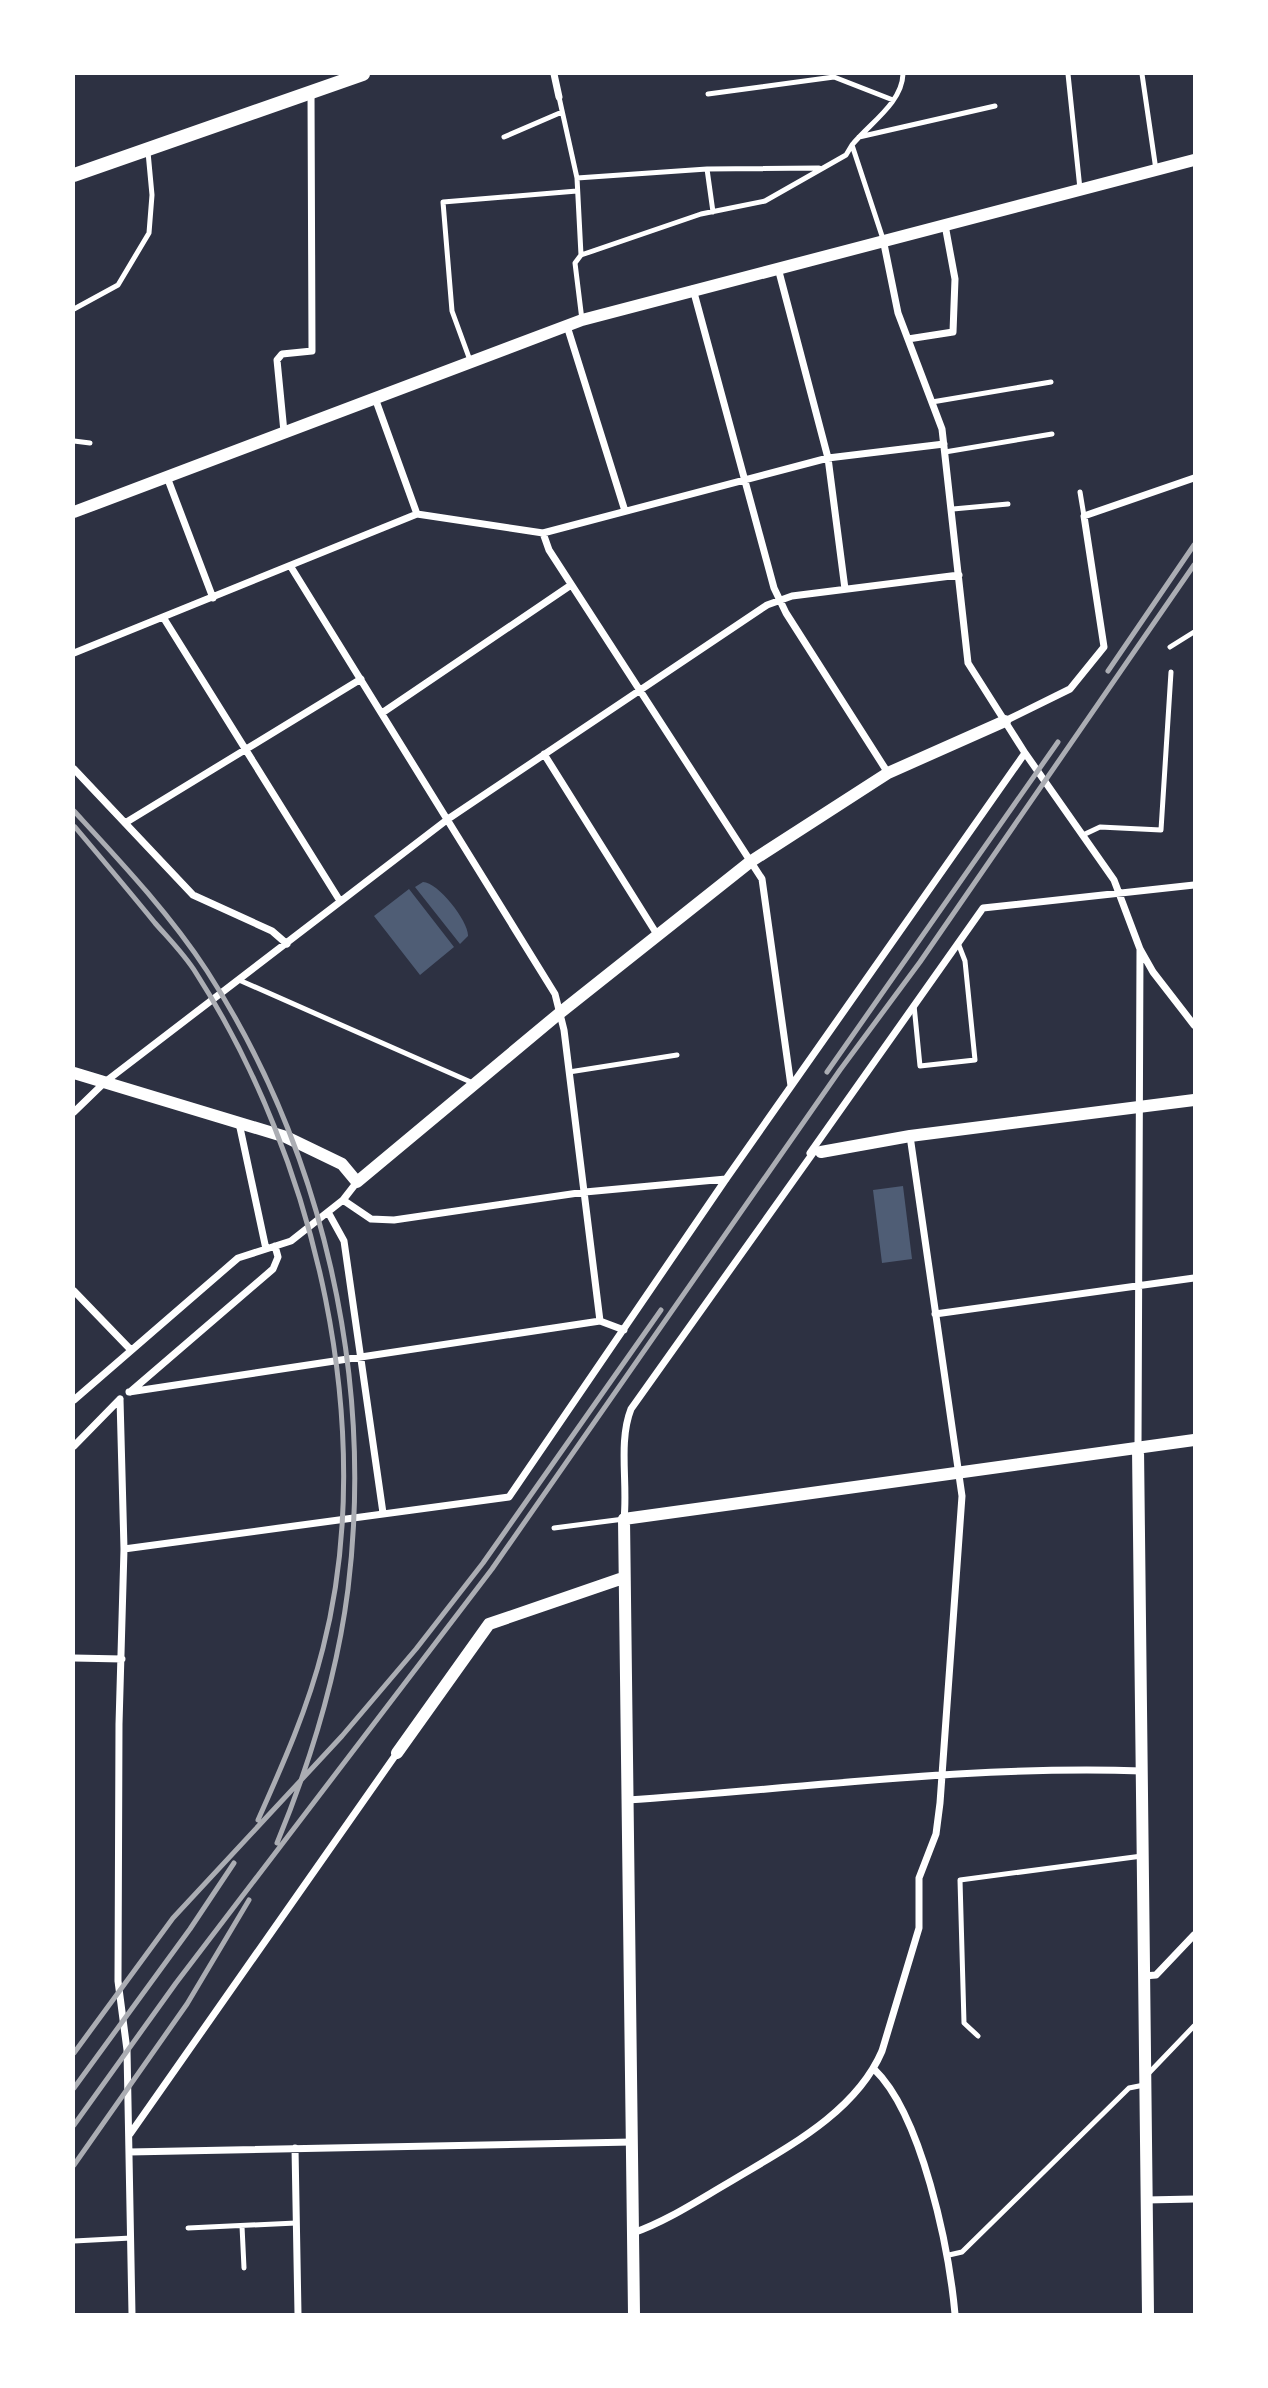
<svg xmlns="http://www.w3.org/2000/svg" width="1268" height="2388" viewBox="0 0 1268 2388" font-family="Ubuntu,sans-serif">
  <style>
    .water { fill: #4f5d75 }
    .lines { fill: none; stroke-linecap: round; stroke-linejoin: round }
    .service { stroke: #fff; stroke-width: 5 }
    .minor { stroke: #fff; stroke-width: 7 }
    .tertiary { stroke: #fff; stroke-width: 12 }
    .secondary { stroke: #fff; stroke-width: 14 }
    .rail { stroke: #abadb3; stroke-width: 5 }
  </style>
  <rect width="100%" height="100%" fill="#2d3142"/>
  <path class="water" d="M423,882c15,0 46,40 45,54l-8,8 -45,-57z
    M409,889l45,58 -34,28 -46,-59z
    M903,1186l9,73 -30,4 -9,-73z"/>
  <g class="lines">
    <path class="service" d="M1068,74l12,115
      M1142,74l14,96
      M708,94l126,-17 59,23
      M559,97l18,81 4,77 -6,8 7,57
      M504,137l58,-25
      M859,137l136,-31
      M707,169l112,-1
      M577,178l130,-9 6,43
      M883,239l-31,-94c18,-22 50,-42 51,-71
      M581,255l120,-41 64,-13 81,-46 6,-10
      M74,309l44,-24 31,-52 3,-38 -4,-43
      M471,363l-19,-52 -9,-109 134,-11
      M932,402l119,-20
      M74,441l16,2
      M945,452l107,-18
      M1080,492l4,24
      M953,509l55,-5
      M1170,647l24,-15
      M1083,835l17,-8 61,3 10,-158
      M239,980l234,103
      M914,1005l6,61 55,-6 -10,-99 -7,-18
      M569,1072l108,-17
      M554,1528l70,-9
      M978,2036l-14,-13 -4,-143 182,-24
      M1147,2075l47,-49
      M242,2226l2,42
      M188,2228l108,-5
      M74,2241l57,-3
      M949,2255l13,-3 167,-164 15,-3"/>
    <path class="minor" d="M554,74l5,23
      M883,239l15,74 44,116 26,234 57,90 89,127 26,69 13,23 41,53
      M778,268l50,190 17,131
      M693,289l81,299 12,25 102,160
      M567,326l58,185
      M908,339l45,-7 2,-53 -10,-54
      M375,398l42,116
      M284,432l-7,-72 5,-6 30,-3 -1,-260
      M167,477l46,121
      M543,533l6,17 213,329 29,207
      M291,567l264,427 9,36 36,291 24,9
      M163,617l177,284
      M74,653l343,-139 126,19 285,-75 116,-14
      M382,713l189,-128
      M1005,721l65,-32 34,-42 -20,-131 110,-38
      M544,754l114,182
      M74,769l119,126 79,36 15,13
      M125,823l236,-144
      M74,1112l31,-30 343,-263 319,-214 25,-9 167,-21
      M239,1123l27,126
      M810,1153l173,-245 211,-23
      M343,1200l28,19 23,1 191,-28 141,-13
      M328,1212l16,29 39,272
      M74,1291l56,58
      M935,1314l259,-36
      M129,1392l471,-71
      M130,1392l143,-123 5,-12 -3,-11
      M120,1399l4,150 -5,175 -1,257 9,69 5,264
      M74,1400l164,-142 53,-17 52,-41 14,-18
      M74,1446l46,-47
      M1138,1448l2,-499
      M624,1519c4,-35 -6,-77 7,-110l182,-256
      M124,1549l385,-52 217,-318 299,-426
      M74,1658l48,1
      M627,1800c172,-11 342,-35 515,-29
      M1144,1976l12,-1 38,-40
      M874,2069c48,46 75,180 81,245
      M130,2134l267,-381
      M295,2148l3,166
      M129,2152l503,-10
      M1146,2200l48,-1
      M633,2233c34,-12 64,-32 95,-50 56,-34 127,-69 154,-132l37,-123v-50l17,-44 4,-31 22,-307 -52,-360"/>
    <path class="tertiary" d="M74,512l508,-192 612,-160
      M74,1073l212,64 56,27 15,18 204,-170 189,-150 138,-89 117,-52
      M821,1152l89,-16 284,-36
      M1138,1448l10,866
      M397,1753l92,-129 134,-46
      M634,2314l-10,-795 570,-79"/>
    <path class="secondary" d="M74,175l289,-101"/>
    <path class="rail" d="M1108,671l86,-126
      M74,811c46,50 95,102 133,160 116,180 167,405 141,618 -11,87 -38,174 -71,254
      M75,827c27,32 54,64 80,96 14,16 30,32 41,50 120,187 183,457 127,675 -15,60 -40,116 -65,172
      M827,1072l231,-330
      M74,2053l99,-135 169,-182 74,-87 67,-86 178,-253
      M74,2088l116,-159 44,-66
      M74,2125l102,-142 316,-414 348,-499 80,-108 274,-397
      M74,2165l113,-161 62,-104"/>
  </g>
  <rect width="1268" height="2388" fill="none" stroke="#ffffff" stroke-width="150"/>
</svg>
